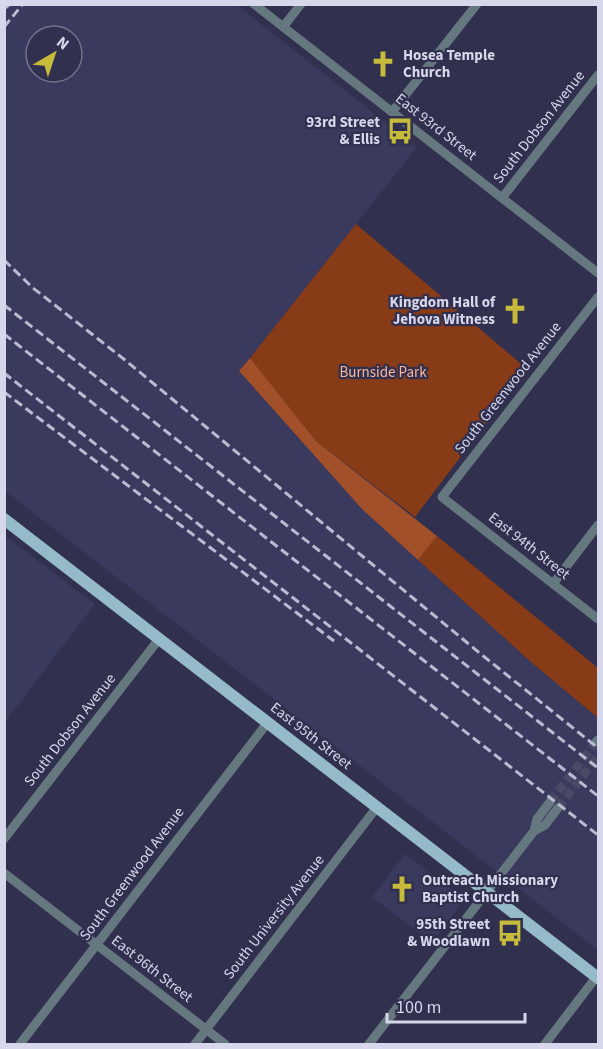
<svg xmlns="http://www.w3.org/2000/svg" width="603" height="1049" viewBox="0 0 603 1049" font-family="'Source Sans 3',sans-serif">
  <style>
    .built { fill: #3a395e; fill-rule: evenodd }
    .green { fill: #873b16 }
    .forest { fill: #a2502a }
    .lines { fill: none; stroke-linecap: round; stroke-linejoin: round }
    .minor-tunnel { stroke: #4a4966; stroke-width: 9; stroke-dasharray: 9 4.5; stroke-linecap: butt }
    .minor { stroke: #66787f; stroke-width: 9 }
    .major { stroke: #95bac8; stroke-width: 12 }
    .rail { stroke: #babbd1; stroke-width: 3; stroke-dasharray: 9 4.5; stroke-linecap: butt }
    .labels { text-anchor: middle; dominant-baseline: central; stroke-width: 4.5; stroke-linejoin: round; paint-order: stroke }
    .poi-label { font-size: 15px; font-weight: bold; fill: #d6d7eb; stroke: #31304e; text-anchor: end }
    .street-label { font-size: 15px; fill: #d6d7eb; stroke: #31304e }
    .park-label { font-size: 15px; fill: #fab598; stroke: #31304e }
  </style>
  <rect width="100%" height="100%" fill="#31304e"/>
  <path class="built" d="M4,5h233l180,142 -177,224 122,138 170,154 66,55v232l-593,-459zM36,36h36v36h-36z
    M4,535l91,69 -90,118h-1z
    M405,854l60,45 -33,44 -60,-46z"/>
  <path class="green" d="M356,224l171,145 -112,148 -99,-76 -66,-83z
    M437,536l161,132v50l-66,-55 -114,-103z"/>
  <path class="forest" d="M250,358l66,83 121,95 -19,24 -56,-51 -123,-138z"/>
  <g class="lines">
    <path class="minor-tunnel" d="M550,802l46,-60
      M558,808l40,-52"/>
    <path class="minor" d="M254,4l344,269
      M283,27l18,-23
      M392,112l85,-108
      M502,198l96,-123
      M598,297l-156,200 156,122
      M553,584l45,-59
      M596,742l2,-2
      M534,831l3,-12 13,-17
      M4,839l155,-200
      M4,873l221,171
      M20,1044l248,-322
      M195,1044l182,-237
      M369,1044l165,-213 11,-6 13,-17
      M545,1044l52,-68"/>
    <path class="major" d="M4,519l594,459"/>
    <path class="rail" d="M4,9l6,-5
      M4,27l19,-23
      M4,260l29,28 92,72 357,295 116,93
      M4,305l594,463
      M4,334l594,462
      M4,373l594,462
      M4,392l330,249"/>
  </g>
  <defs>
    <g id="church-bare" transform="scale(2.07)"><path d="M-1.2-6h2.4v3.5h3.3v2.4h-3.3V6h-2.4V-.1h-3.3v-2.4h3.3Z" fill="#c7bb3c" stroke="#31304e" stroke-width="2.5" paint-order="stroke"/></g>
    <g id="bus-bare" transform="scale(2.07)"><path d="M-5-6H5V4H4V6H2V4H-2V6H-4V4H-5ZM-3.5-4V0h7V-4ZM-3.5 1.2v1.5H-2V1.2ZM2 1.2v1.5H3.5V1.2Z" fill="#c7bb3c" stroke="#31304e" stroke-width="2.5" paint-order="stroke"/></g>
  </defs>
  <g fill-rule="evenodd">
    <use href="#church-bare" x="383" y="64"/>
    <use href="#bus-bare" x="400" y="131"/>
    <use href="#church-bare" x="515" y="311"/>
    <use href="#church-bare" x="402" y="889"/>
    <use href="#bus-bare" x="510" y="933"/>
  </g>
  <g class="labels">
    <g class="poi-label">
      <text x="403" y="55" text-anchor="start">Hosea Temple<tspan x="403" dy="17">Church</tspan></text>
      <text x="380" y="122">93rd Street<tspan x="380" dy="17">&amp; Ellis</tspan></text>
      <text x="495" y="302">Kingdom Hall of<tspan x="495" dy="17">Jehova Witness</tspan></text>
      <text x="422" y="880" text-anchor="start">Outreach Missionary<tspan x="422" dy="17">Baptist Church</tspan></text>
      <text x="490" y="924">95th Street<tspan x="490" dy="17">&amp; Woodlawn</tspan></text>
    </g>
    <g class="street-label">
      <text transform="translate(436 127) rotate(38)">East 93rd Street</text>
      <text transform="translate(539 127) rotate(-52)">South Dobson Avenue</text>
      <text transform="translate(508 388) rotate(-52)">South Greenwood Avenue</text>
      <text transform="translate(529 546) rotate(38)">East 94th Street</text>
      <text transform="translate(70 730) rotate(-52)">South Dobson Avenue</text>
      <text transform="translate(311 736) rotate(38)">East 95th Street</text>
      <text transform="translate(132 874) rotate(-53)">South Greenwood Avenue</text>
      <text transform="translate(274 917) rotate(-52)">South University Avenue</text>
      <text transform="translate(152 969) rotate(38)">East 96th Street</text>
    </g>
    <g class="park-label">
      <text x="383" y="372">Burnside Park</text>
    </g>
  </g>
  <rect width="603" height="1049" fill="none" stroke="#d6d7eb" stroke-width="12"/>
  <g transform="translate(54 54) rotate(39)"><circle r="28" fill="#31304e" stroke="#73738d" stroke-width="1.5"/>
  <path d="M0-4.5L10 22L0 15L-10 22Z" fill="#c7bb3c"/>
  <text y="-9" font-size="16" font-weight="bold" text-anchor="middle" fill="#d6d7eb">N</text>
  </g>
  <path d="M387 1013v9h138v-9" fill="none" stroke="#d6d7eb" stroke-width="3"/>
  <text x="396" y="1013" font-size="18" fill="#d6d7eb" stroke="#31304e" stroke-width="4.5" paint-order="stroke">100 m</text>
</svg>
